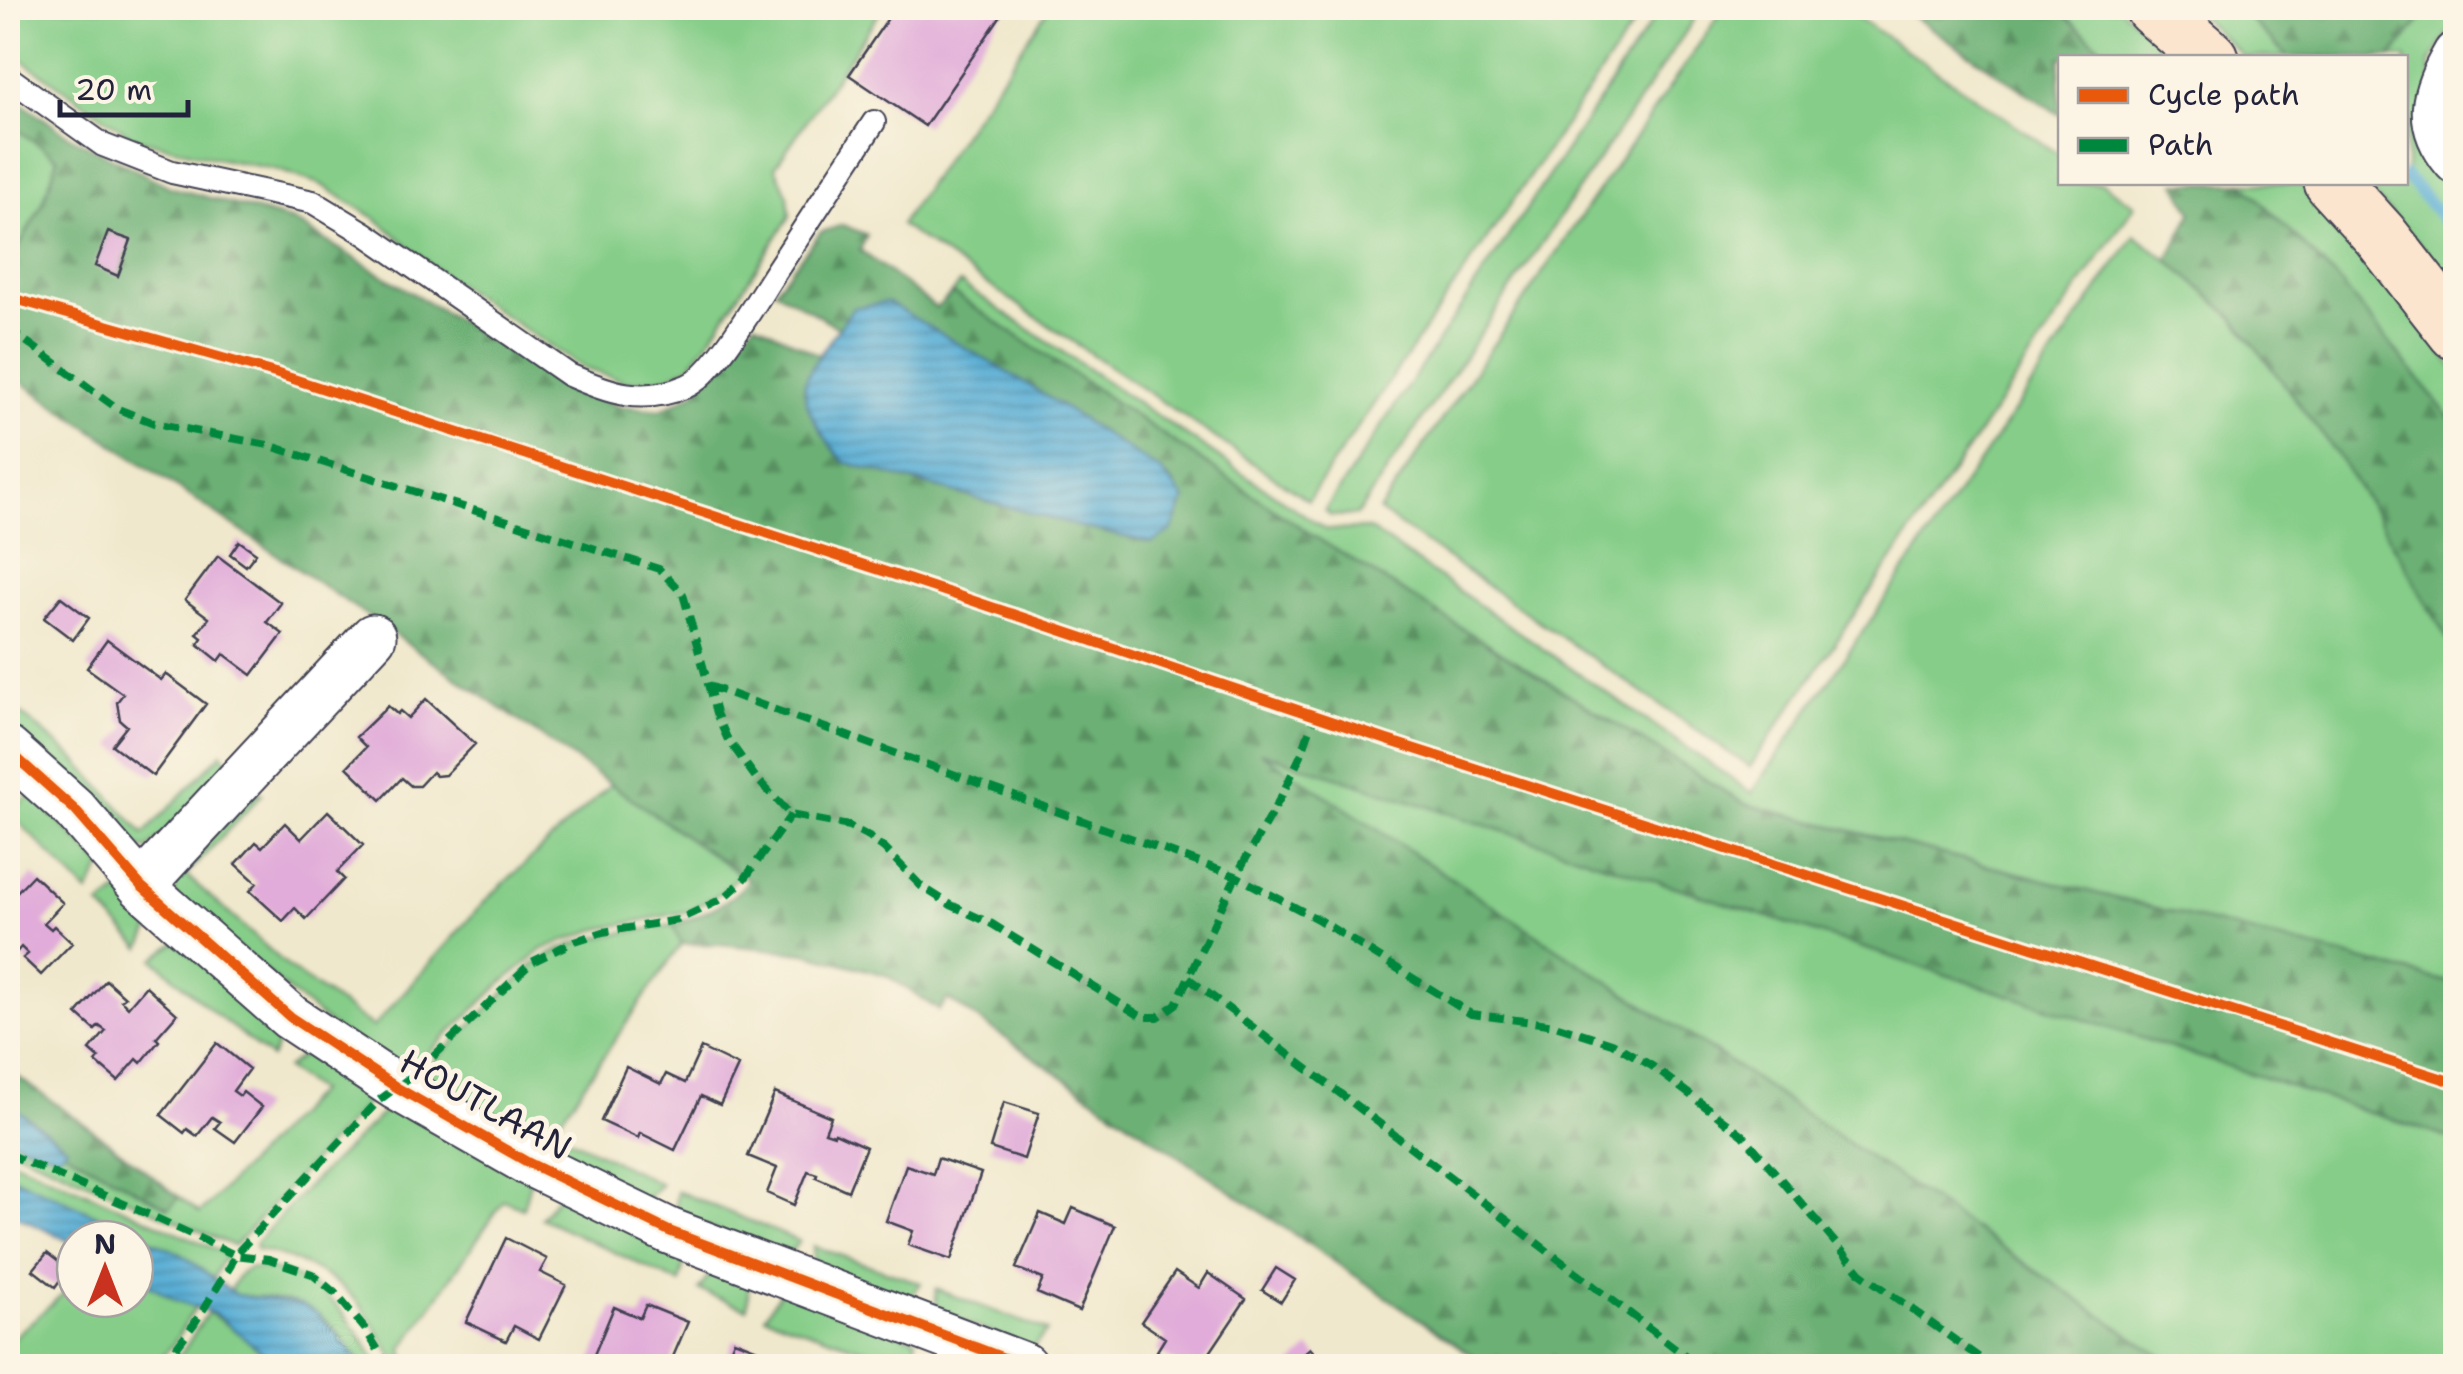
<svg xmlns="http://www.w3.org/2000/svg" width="2463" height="1374" viewBox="0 0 2463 1374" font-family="'Shantell Sans',sans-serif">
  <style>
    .green { fill: #85cd88; stroke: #547862; stroke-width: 2.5 }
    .forest { fill: url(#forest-firs); stroke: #476958; stroke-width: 2.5 }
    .water { fill: url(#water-rules); stroke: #3e6888; stroke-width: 2.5 }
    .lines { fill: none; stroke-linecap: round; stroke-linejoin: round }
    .stream { stroke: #59aed5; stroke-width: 12 }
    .building { fill: #e1acd9 }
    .service-casing { stroke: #414051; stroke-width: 26 }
    .minor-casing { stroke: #414051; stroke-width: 49 }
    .secondary-casing { stroke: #414051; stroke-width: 59 }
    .service { stroke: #fff; stroke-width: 22 }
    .minor { stroke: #fff; stroke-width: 45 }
    .secondary { stroke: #fbe5cf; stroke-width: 55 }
    .quiet { stroke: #00873e; stroke-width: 8; stroke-dasharray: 15 8; stroke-linecap: butt }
    .cycleway-casing { stroke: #fcf5e5; stroke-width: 16 }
    .cycleway { stroke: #e8590c; stroke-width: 10 }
    .labels { text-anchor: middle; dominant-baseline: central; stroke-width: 10; stroke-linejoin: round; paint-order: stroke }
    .street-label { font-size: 35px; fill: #22223b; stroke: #fcf5e5 }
  </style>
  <defs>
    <pattern id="forest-firs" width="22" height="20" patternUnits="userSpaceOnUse" patternTransform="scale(2.5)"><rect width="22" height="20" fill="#6cb074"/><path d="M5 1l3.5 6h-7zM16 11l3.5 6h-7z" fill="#588f60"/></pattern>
    <pattern id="water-rules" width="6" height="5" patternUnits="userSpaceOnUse" patternTransform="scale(2.5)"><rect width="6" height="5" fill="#59aed5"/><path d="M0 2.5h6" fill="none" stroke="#498dae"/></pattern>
  </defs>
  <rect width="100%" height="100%" fill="#fcf5e5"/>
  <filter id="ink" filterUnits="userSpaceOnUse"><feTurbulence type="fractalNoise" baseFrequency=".01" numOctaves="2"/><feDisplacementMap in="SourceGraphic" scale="20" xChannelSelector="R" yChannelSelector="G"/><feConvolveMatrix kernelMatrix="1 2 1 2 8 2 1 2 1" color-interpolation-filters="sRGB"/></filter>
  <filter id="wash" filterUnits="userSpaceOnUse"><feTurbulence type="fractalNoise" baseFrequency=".0048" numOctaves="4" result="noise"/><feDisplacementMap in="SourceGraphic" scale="40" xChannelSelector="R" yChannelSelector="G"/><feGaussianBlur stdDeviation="2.25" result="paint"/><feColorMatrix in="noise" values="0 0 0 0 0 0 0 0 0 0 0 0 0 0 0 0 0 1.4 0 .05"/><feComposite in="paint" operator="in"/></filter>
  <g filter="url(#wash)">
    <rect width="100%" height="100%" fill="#f0e8cc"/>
    <path class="green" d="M8,8h875l-108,159 13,29 2,20 -78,120 -22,29 -25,13 -37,4 -43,-13 -58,-38 -88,-59 -61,-52 -58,-36 -46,-15 -64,-12 -76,-19 -126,-88z
      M1049,8h596l-337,492 -408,-275z
      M1661,8h41l-345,507 -26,1 -6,-6z
      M1724,8h120l216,147v27l42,1 33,22 -385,562 -371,-256z
      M2056,8h63l64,49h-71z
      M2191,8h48l49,49h-44z
      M2430,8h25v15l-25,40 6,101 19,22v96l-93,-99 44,-1v-124l-15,-1z
      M8,123l51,35 -16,45 -31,56 -4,-1z
      M2243,183h57l110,126 45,60v55l-112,-138z
      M2135,235l33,25 66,58 105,139 42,66 74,129v332l-710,-180 -433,-269 -359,-242 7,-10 367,247 42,-1 383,264z
      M8,703l66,55 70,76 78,-81 12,17 -86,79 -15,-2 -125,-115z
      M1255,750l1200,390v226h-280l-450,-307z
      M611,784l129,90 -20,19 -31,18 -94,19 -52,19 -41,34 -95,91 -73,-46 -157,-129 -5,-20 76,-91 14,6 -76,81 106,95 81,57 114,-128z
      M32,794l71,72 -15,27 -79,-81z
      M123,889l31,33 -13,26 -41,-42z
      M673,925l8,19 -128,186 108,54 -16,16 -229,-122 114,-110c38,-32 96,-35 143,-43z
      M176,942l108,89 -13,27 -58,-46 -59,-53z
      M309,1049l68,43 -143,154 -226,-99v-9l23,10 28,6 4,-4 105,58 11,-11 21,16 118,-122 -32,-22z
      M392,1104l139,75 -8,29 -19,-8 -101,148 3,18h-7c-14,-21 -27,-48 -44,-67 -27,-28 -63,-41 -99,-50l-1,-5 51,-56z
      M8,1158l212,93 5,5v5l-4,1 -7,16 -33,-24 -173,-79z
      M677,1191l122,50 -13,18 -112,-46z
      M559,1194l127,58 -6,31 -139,-65z
      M813,1246l108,37 -15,19 -92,-33z
      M716,1265l34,14 -3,30 -48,-19z
      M249,1268c67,0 100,46 130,98h-16c-15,-21 -37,-53 -63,-61 -20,-6 -43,-7 -64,-10l-7,-4 10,-16z
      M135,1276l41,24 20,6 -22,37 -20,23h-146v-21l5,-7 62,-55v16h60z
      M936,1289l111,42 -14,17 -97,-36z
      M781,1290l135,49 -3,27 -148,-50z
      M208,1312l38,26 33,28h-110l14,-15z"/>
    <path class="forest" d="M1901,8h155l56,49 -52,1v57z
      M2239,8h191l-39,50 -103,-1z
      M8,94l63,43 99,50 123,34 273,165 52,20 43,4 34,-18 60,-70 64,33 -14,29 39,78 233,64 75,17 22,-59 -13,-13 -134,-87 -186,-55 -66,-39 46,-58 22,-7 24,10 -7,15 76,58 17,-15 359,242 433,269 710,180v156l-1195,-388 465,307 450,307h-687l-540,-367 -9,11 -53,-35 -81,-22 -85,-9h-39l-8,-19c29,-11 57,-21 76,-45l-389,-269 -352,-238v-115l4,1 31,-56 15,-45 -50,-35z
      M2176,183h67l100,103 112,138v228l-74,-129 -42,-66 -105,-139 -66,-58 24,-48z
      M8,1070l93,66 78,61 -10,11 -106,-58 3,-4 -58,-43z"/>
    <path class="water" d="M887,302l140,82 134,87 24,28 -14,33 -19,11 -75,-17 -233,-64c-15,-18 -43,-53 -39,-79 3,-16 37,-59 48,-75z
      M8,1103l59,44 -8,8 -28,-7 -23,-10z
      M9,1175l172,79 55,41 65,10 15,8 23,23 24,30h-84l-64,-52 -39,-14 -41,-24v-37h-60v5l-67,-32z"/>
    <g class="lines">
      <path class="stream" d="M2406,176l50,58"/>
    </g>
    <g id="blocks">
      <path class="building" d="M895,8h111l-81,118 -76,-51z
        M108,232l23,8 -13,36 -23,-10z
        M239,541l17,12 -10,13 -16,-12z
        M218,556l63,47 -14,19 16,12 -31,41 -28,-21 -5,7 -21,-17 4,-6 -5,-4 12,-16 -24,-18z
        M61,597l28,21 -16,22 -29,-22z
        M107,640l54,40 5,-6 40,30 -53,72 -41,-31 15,-19 -7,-6 -3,-18 6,-8 -36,-26z
        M426,699l49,45 -30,31 -9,1 -4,-4 -13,14h-8l-9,-8 -21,22 -34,-33 19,-20 -10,-10 32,-31 9,8 3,-3 8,7z
        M328,811l35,34 -26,27 7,7 -38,40 -11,-11 -12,13 -33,-30 7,-8 -21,-19 20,-22 6,5 23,-24 16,16z
        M33,875l30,28 -19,20 7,6 3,-3 18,17 -31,32 -18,-17 5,-4 -7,-7 -13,15v-67l3,3z
        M106,980l19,17 -4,3 7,7 18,-21 31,28 -21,24 3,3 -18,22 -4,-4 -19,22 -22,-19 3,-4 -9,-8 16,-19 -7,-5 -4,4 -18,-16z
        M217,1043l32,26 -16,22 7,5 3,-4 19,15 -27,35 -20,-14 5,-6 -8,-5 -15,19 -10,-7 -3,4 -23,-18z
        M701,1048l37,18 -18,39 -19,-9 -26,54 -35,-17 -2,5 -37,-17 25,-54 35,17 5,-10 19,9z
        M775,1093l56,24 -6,15 9,3 1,-2 31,14 -18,44 -32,-14 1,-3 -9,-3 -14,34 -27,-12 10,-25 -29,-12z
        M1004,1102l35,11 -15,46 -34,-11z
        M938,1158l43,15 -30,87 -43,-15 5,-14 -27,-10 20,-56 27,9z
        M1073,1208l42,18 -36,85 -42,-18 6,-14 -27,-11 24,-55 26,11z
        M506,1238l41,21 -7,13 26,13 -27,54 -25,-13 -8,15 -40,-19z
        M47,1253l21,16 -13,18 -22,-17z
        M1276,1268l19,12 -14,22 -19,-12z
        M1175,1272l24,16 9,-15 38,26 -45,67h-20l-24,-15 8,-13 -24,-16z
        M646,1305l42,17 -19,44h-68l-10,-4 23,-55 26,11z
        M734,1340l42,16 -4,10h-48z
        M1310,1348l16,18h-37z"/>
    </g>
  </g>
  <g filter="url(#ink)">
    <use href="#blocks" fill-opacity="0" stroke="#414051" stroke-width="2.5"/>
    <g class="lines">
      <g class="service-casing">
        <path id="service" d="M8,77l95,68 69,27 141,30 53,32 203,141c42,18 73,30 118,11 28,-12 71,-88 89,-115 33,-50 65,-99 98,-149"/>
      </g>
      <g class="minor-casing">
        <path id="minor" d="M2456,54c-23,40 -32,69 0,107
          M8,750l66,59 67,77 149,131 106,70 133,76 140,68 356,135
          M141,886l232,-249"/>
      </g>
      <g class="secondary-casing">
        <path id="secondary" d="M2153,8l58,50
          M2332,182l48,53 76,97"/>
      </g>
      <use href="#service" class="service"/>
      <use href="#minor" class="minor"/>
      <use href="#secondary" class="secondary"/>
      <path class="quiet" d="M8,328l110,81 36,14 114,22 391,124 24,25 33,119 11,25 29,40 35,37 58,11 17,9 18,13 37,38 30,19 41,19 150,93h16l18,-13 60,-128 46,-81 19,-40 14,-40
        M709,686l527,190 83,44 152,94 84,11 57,18 40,23 91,69 118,138 130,93
        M1188,978l511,388
        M8,1154l144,62 83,39 34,4 43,15 23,19 30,36 23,37
        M162,1366l32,-42 37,-59 4,-10 143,-154 38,-28 116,-111 43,-21 28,-9 75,-12 46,-22 19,-17 48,-66"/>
      <g class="cycleway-casing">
        <path id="cycleway" d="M8,297l267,76 657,214 455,153 1069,343
          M8,750l66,59 67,77 149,131 106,70 133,76 140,68 356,135"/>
      </g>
      <use href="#cycleway" class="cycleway"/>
    </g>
  </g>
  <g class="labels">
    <g class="street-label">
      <text transform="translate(486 1104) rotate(29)">HOUTLAAN</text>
    </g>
  </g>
  <rect width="2463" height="1374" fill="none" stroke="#fcf5e5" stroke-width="40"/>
  <rect x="2058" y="55" width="350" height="130" fill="#fcf5e5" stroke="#a5a1a1" stroke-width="2.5"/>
  <rect x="2078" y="88" width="50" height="15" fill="#e8590c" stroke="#a5a1a1" stroke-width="2.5"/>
  <text x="2148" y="105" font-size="30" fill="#22223b">Cycle path</text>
  <rect x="2078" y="138" width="50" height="15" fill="#00873e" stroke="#a5a1a1" stroke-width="2.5"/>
  <text x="2148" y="155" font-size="30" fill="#22223b">Path</text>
  <g transform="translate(105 1269)"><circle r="48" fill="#fcf5e5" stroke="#a5a1a1" stroke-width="2.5"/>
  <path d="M0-8L18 38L0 25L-18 38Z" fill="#c8321e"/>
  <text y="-15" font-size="28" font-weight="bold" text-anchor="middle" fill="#22223b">N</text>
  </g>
  <path d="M60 100v15h128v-15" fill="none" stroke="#22223b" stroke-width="5"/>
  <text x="75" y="100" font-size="30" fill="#22223b" stroke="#fcf5e5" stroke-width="8" paint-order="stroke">20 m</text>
</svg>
